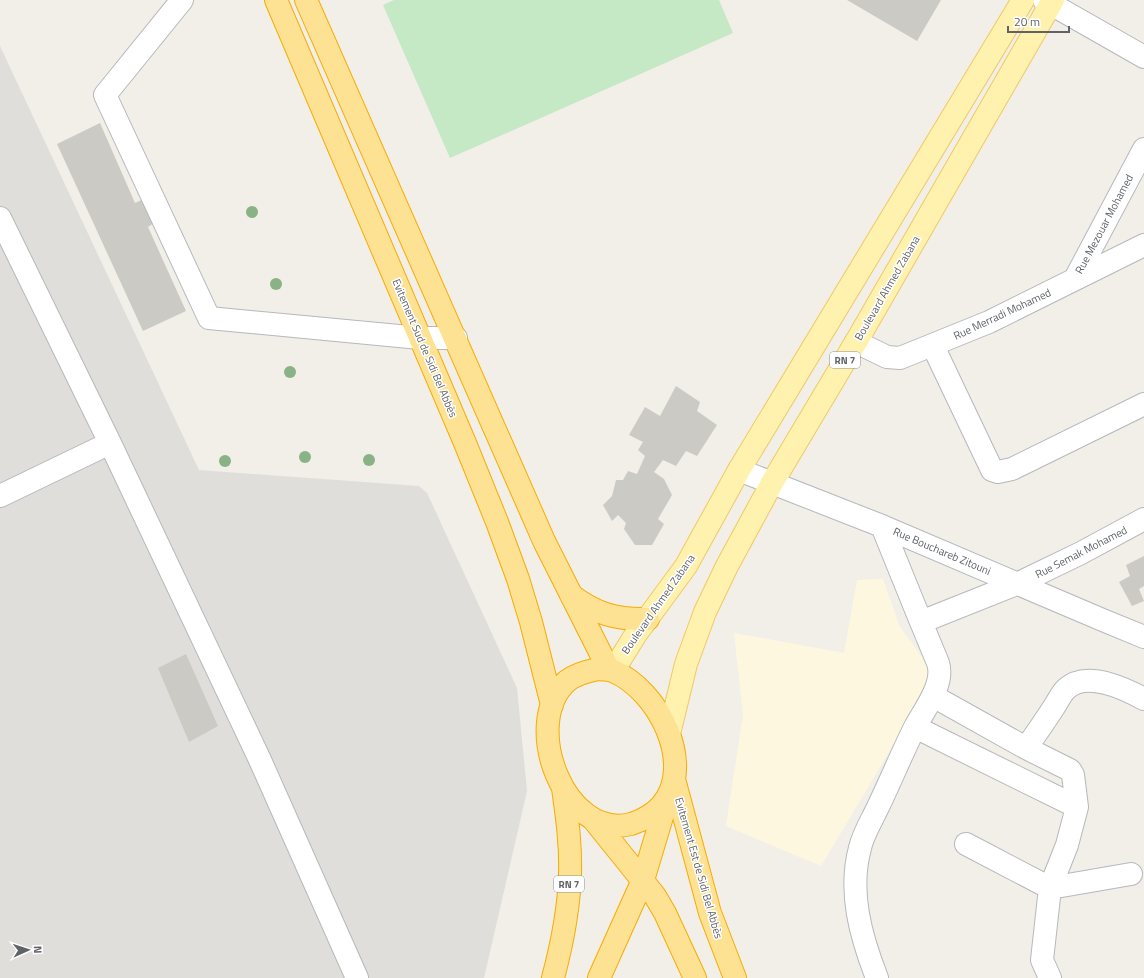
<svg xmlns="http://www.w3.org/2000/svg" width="1144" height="978" viewBox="0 0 1144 978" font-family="'Titillium Web',sans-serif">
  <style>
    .commercial { fill: #fef7e0 }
    .industrial { fill: #e0deda }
    .green { fill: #c5e8c5 }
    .building { fill: #cccac5 }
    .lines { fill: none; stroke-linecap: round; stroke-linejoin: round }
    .minor-casing { stroke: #b5b8bc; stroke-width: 24 }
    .major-casing { stroke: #f2c960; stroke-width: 24 }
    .highway-casing { stroke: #f9ab00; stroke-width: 24 }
    .minor { stroke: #fff; stroke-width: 22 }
    .major { stroke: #fff2af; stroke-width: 22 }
    .highway { stroke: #fde293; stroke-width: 22 }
    .tree { fill: #89b387 }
    .labels { text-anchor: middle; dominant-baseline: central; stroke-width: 3; stroke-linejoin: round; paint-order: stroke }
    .shield { fill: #fff; stroke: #8f9295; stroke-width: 1 }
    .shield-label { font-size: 10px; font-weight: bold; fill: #5f6368 }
    .street-label { font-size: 11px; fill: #5f6368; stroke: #fff }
  </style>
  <rect width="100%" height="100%" fill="#f1efe8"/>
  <path class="commercial" d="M883,579l17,48 35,48 -114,191 -95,-40 17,-111 -9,-82 110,20 13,-73z"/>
  <path class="industrial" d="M0,46l199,424 220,16 8,7 90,195 10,103 -43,187h-484z"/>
  <path class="green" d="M394,0h325l14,33 -283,125 -67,-153z"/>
  <path class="building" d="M847,0h94l-24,41z
    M100,123l35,80 15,-7 10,23 -12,8 38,84 -43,20 -86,-187z
    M676,386l24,16 -3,9 20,14 -20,31 -11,-5 -10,15 -13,-6 -9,12 10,7 8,16 -14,24 6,5 -12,21h-17l-11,-16 2,-6 -8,-8 -6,6 -9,-16 9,-9 4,-16h7l5,-9 9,3 8,-18 -7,-6 5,-8 -14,-7 16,-28 15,9z
    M1144,556v30l-5,3 5,12 -12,5 -13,-24 11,-6 -4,-11z
    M186,654l32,72 -29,16 -31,-74z"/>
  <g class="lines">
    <g class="minor-casing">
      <path id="minor" d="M182,0l-77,95 104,223 211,20h36
        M1044,0l100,57
        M0,218l110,225 150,317 97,218
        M1075,279l69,-130
        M856,342l31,15 13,1 89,-36 155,-77
        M933,346l59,124 6,2 14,-3 132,-65
        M739,470l143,56 223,95 39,16
        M0,496l110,-53
        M882,526l39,96 98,-39 62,-30 63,-34
        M933,696l93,52 44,22 3,5 4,32
        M915,727l162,80 -10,38 -17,43 -8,72 8,18
        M1026,748c10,-14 19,-27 28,-41 4,-6 7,-13 12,-18 20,-19 58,-1 78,10
        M966,844l84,44 81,-14
        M877,978c-16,-41 -29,-86 -17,-130 3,-14 12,-28 18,-41 13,-27 24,-54 37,-80 9,-17 30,-43 23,-64l-17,-41"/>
    </g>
    <g class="major-casing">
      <path id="major" d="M613,671l23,-37 50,-68 53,-96 284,-470
        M669,734l17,-70 19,-52 22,-46 45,-83 84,-141 197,-342"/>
    </g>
    <g class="highway-casing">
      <path id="highway" d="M276,0l189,443 32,79 21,57 13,43 21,83
        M306,0l238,541 65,129
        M571,595c25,19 46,25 77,24
        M598,669c5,1 11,0 15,2 45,19 83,93 49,134 -9,10 -18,15 -31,19 -66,17 -111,-101 -64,-143 9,-7 21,-10 31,-12z
        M674,779l36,134 25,65
        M593,819l62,77 10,17 30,65
        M553,978c9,-34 16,-68 17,-104 1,-29 -3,-57 -7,-86
        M599,978l44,-98 24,-80"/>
    </g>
    <use href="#minor" class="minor"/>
    <use href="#major" class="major"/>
    <use href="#highway" class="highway"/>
  </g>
  <g class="tree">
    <circle cx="252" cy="212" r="6"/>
    <circle cx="276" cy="284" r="6"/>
    <circle cx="290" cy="372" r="6"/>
    <circle cx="305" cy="457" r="6"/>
    <circle cx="369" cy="460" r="6"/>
    <circle cx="225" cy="461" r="6"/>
  </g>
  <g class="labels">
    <g class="shield">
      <rect x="830" y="352" width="30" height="16" rx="3"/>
      <rect x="554" y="876" width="30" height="16" rx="3"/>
    </g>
    <g class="shield-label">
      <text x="845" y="360">RN 7</text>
      <text x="569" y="884">RN 7</text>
    </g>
    <g class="street-label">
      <text transform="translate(1104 224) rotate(-62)">Rue Mezouar Mohamed</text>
      <text transform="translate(887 288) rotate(-60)">Boulevard Ahmed Zabana</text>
      <text transform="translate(1002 314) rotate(-25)">Rue Merradi Mohamed</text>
      <text transform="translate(425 348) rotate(67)">Evitement Sud de Sidi Bel Abbès</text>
      <text transform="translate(942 551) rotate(23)">Rue Bouchareb Zitouni</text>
      <text transform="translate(1081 552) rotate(-27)">Rue Semak Mohamed</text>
      <text transform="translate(658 604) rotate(-55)">Boulevard Ahmed Zabana</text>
      <text transform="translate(699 868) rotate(74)">Evitement Est de Sidi Bel Abbès</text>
    </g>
  </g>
  <g transform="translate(28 950) rotate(87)" stroke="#ffffff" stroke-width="3" paint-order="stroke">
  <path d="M0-3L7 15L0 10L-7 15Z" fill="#5f6368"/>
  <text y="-6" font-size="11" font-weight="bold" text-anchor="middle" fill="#5f6368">N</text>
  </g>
  <path d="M1008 26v6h61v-6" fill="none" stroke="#5f6368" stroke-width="2"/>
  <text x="1014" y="26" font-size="12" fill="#5f6368" stroke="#ffffff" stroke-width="3" paint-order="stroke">20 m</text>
</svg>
